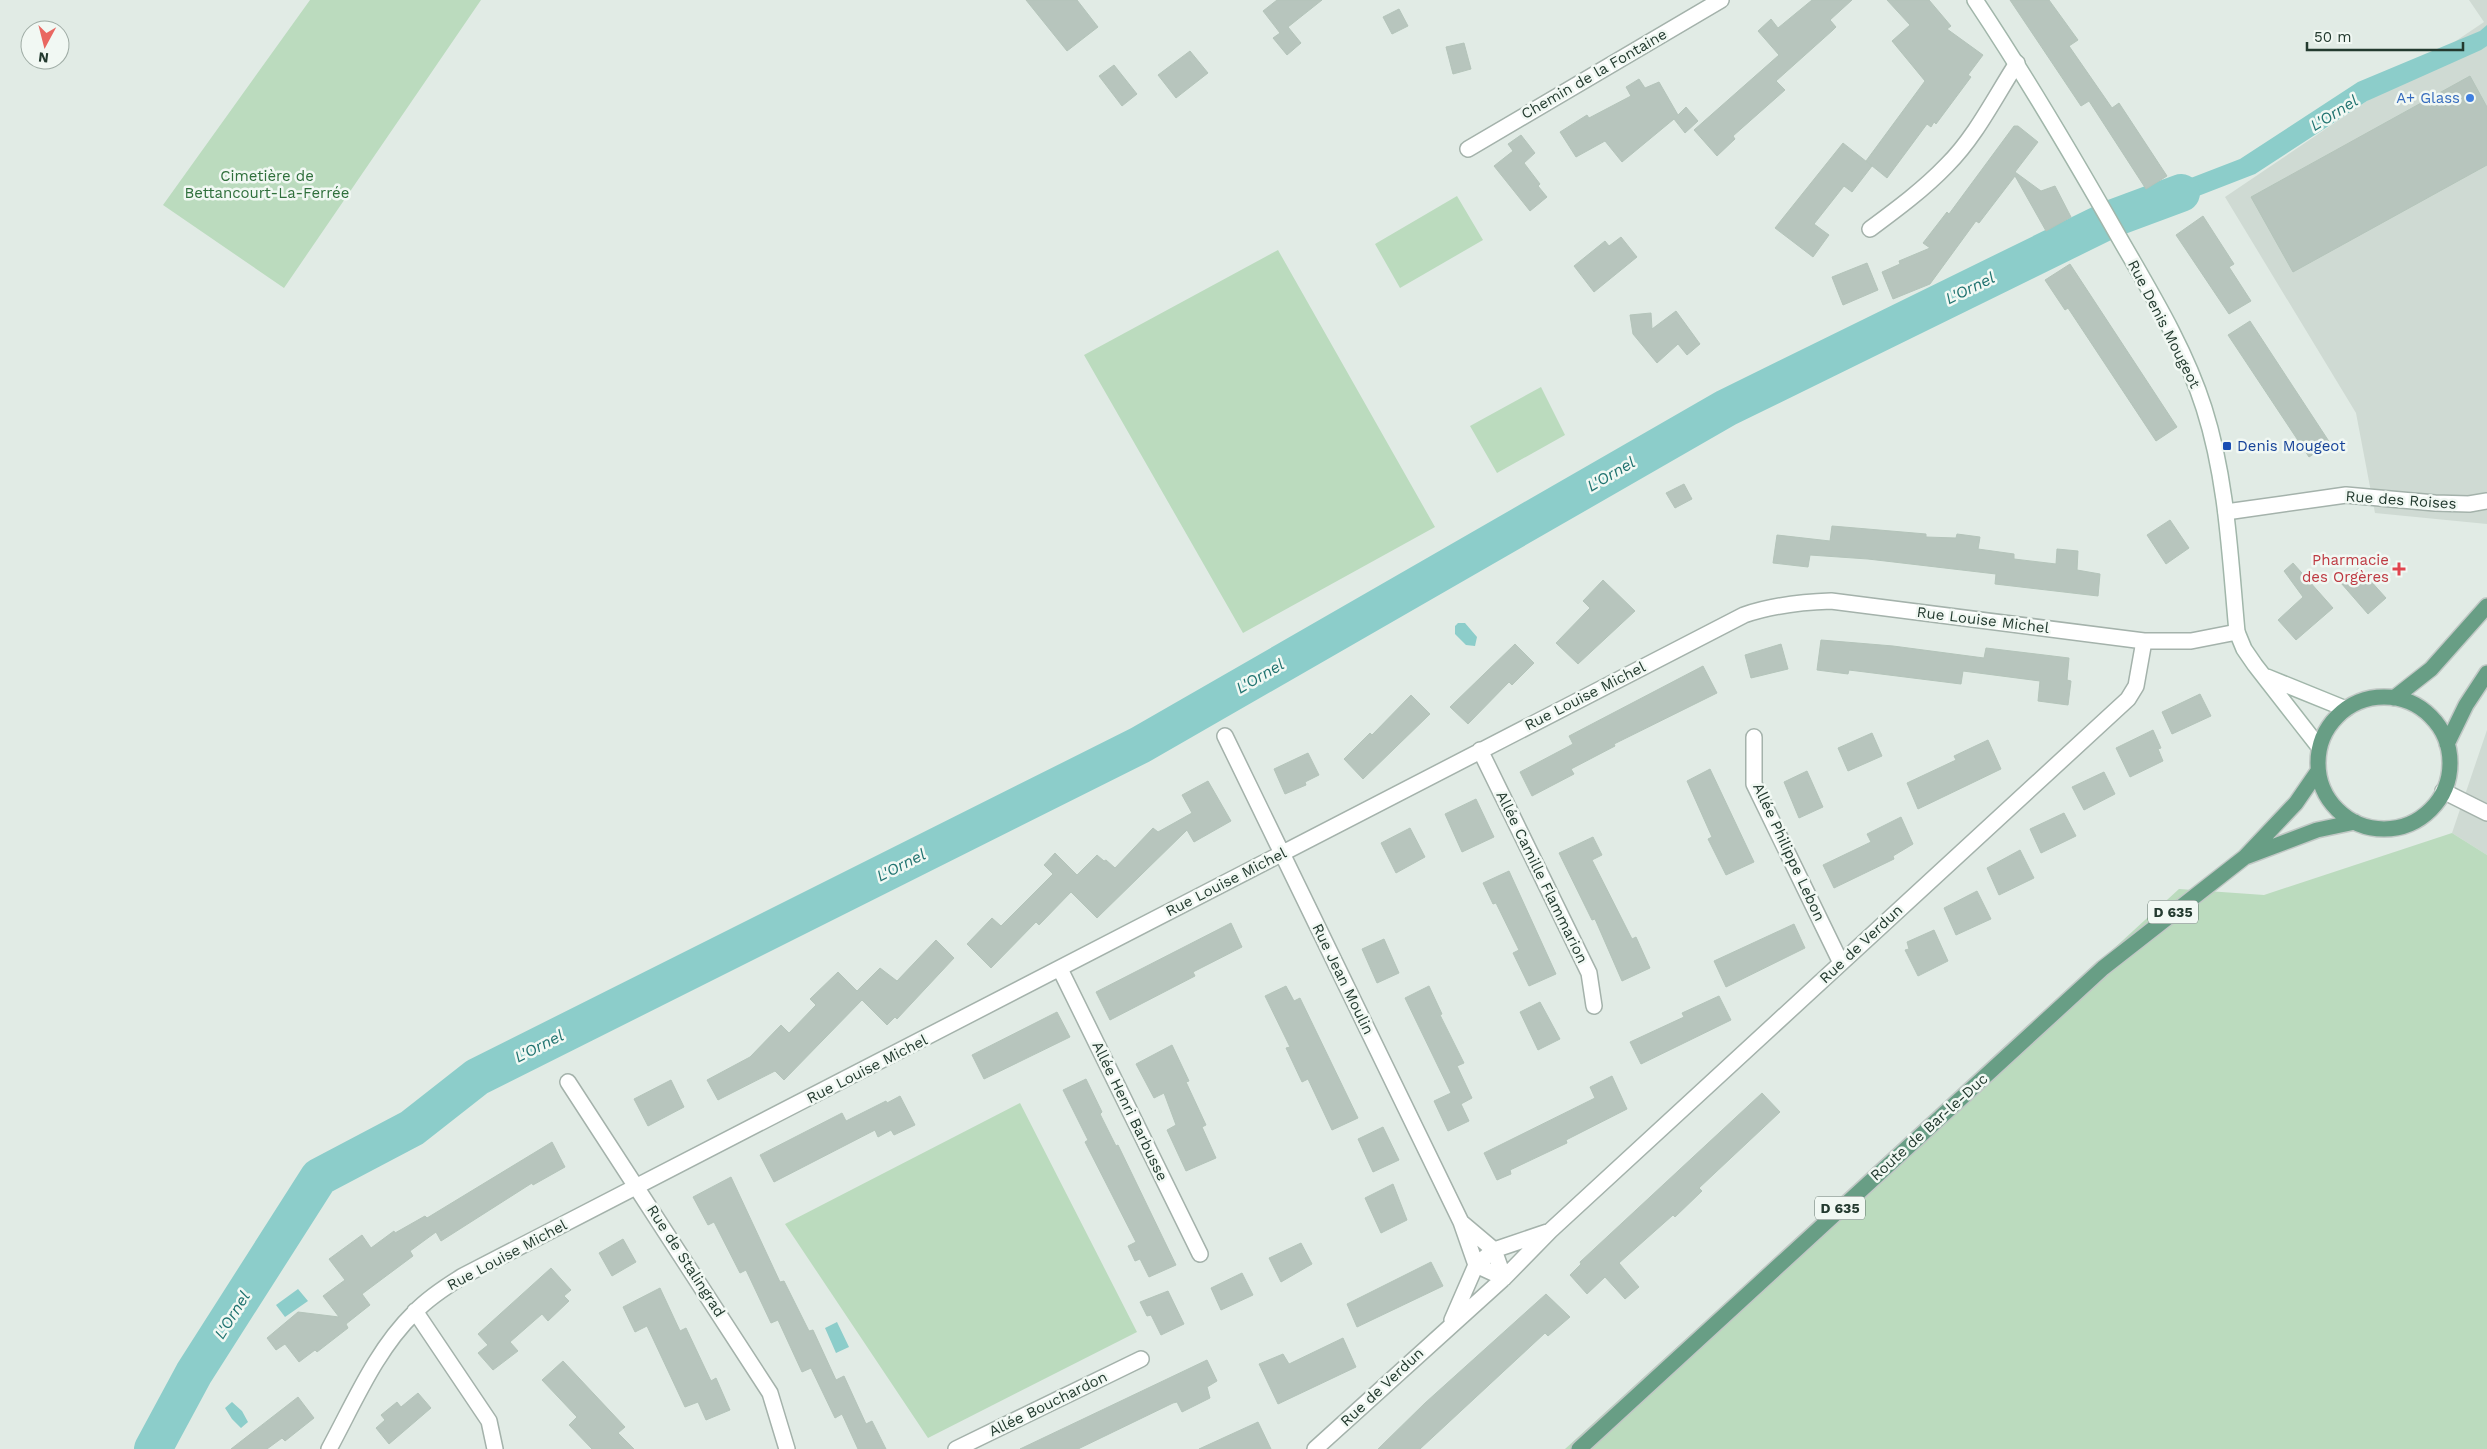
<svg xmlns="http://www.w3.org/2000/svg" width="2487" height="1449" viewBox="0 0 2487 1449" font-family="'Work Sans',sans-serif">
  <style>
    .built { fill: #cfdad3 }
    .green { fill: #bbdbbe }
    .water { fill: #8ccdca }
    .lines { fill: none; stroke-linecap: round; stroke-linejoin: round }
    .river { stroke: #8ccdca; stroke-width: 38 }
    .building { fill: #b7c5bd; stroke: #b4c4ba }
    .street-casing { stroke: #a4b2ab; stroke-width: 18 }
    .secondary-casing { stroke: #a1b6aa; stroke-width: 18 }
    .primary-casing { stroke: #c1c8c5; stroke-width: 18 }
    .street { stroke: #fff; stroke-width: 15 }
    .secondary { stroke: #fff; stroke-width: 15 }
    .primary { stroke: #689e85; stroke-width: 15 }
    .shop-dot { fill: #3f7fe0; stroke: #f1f8f3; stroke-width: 2 }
    .transit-dot { fill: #1a4fb4; stroke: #f1f8f3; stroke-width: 2 }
    .health-dot { fill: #e0444e; stroke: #f1f8f3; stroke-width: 2 }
    .labels { text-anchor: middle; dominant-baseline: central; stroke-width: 5; stroke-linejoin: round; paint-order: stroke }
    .shield { fill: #f1f8f3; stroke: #61736a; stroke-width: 1 }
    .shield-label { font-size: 14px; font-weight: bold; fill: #233a2f }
    .street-label { font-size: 15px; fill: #233a2f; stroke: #f1f8f3 }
    .shop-label { font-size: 15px; fill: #366cbe; stroke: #f1f8f3; text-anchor: end }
    .park-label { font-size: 15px; fill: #2f6f3b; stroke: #f1f8f3 }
    .transit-label { font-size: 15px; fill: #164399; stroke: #f1f8f3; text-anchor: start }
    .health-label { font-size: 15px; fill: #be3a42; stroke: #f1f8f3; text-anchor: end }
    .water-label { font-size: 16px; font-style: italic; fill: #207370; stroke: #f1f8f3 }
  </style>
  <rect width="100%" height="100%" fill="#e1ebe5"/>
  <path class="built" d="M2469,0h18v524l-112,-11 -19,-100 -131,-216 259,-175z
    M2487,730v125l-35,-22z"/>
  <path class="green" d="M310,0h171l-197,288 -121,-83z
    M1457,196l26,44 -83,48 -25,-44z
    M1278,250l157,277 -192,106 -159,-278z
    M1541,387l24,48 -68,38 -27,-47z
    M2452,833l35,22v594h-922l614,-560 85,6z
    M1020,1103l117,229 -209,106 -143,-214z"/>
  <path class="water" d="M2487,25v21l-6,4 -114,51 -112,73 -116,45 -13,-16 114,-44 118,-77 122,-51z
    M1458,623h7l12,14 -2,9 -9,-1 -11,-11v-8z
    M298,1289l10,12 -23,16 -9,-12z
    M837,1322l12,25 -13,6 -11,-25z
    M232,1402l10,9 6,11 -7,6 -9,-9 -7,-11z"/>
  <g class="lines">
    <path class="river" d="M153,1449l41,-76 125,-196 93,-49 65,-51 663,-332 586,-337 385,-189 70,-26"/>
  </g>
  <path class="building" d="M1026,0h51l21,27 -31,24z
    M1277,0h45l-34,27 13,16 -14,12 -14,-17 7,-5 -17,-22z
    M1812,0h40l-22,20 6,7 -3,3 -57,51 9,9 -52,46 2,3 -18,17 -23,-26 85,-75 -21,-24 13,-12 7,9z
    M1887,0h42l22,26 -4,3 36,26 -15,20 3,2 -35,47 -2,-2 -3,5 -4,-3 -40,54 -21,-17 59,-80 -33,-40 18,-16z
    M2010,0h39l29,40 -9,6 43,62 7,-5 48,73 -21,13 -57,-88 -8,5z
    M1399,9l9,17 -16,8 -9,-17z
    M1464,43l7,26 -18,5 -7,-27z
    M1190,51l18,22 -32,25 -18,-23z
    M1114,65l23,29 -15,12 -23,-30z
    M2470,76l17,31v58l-194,107 -42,-75z
    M1639,79l6,9 14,-6 19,33 8,-8 12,14 -13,12 -11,-14 -52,43 -17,-21 -29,16 -16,-25 27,-17 2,3 42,-22 -5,-9z
    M2014,126h4l20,16 -23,30 26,19 14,-5 16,31 -25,14 -31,-55 -36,47 -3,-2 -46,63 -37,15 -11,-27 18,-8 -1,-3 31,-13 -7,-5 24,-31 2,2z
    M1521,135l14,18 -11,10 16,21 -2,2 9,11 -17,14 -36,-45 19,-15 -5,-7z
    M1843,143l29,23 -20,26 -8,-6 -30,38 15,11 -16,22 -38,-29z
    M2203,216l31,48 -5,3 22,34 -22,13 -53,-79z
    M1621,237l16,20 -43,35 -20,-26 31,-25 4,5z
    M1867,263l11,27 -35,15 -11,-28z
    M2070,264l107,163 -21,14 -88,-133 -3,2 -20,-30z
    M1676,311l24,33 -13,11 -9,-11 -21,19 -24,-29 -3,-19 21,-2 1,16z
    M2250,321l80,122 -21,14 -81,-122z
    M1684,484l8,15 -17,9 -9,-15z
    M2170,520l19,28 -23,16 -19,-29z
    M1832,526l94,8v3l30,1 1,-4 23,3 -2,12 36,5v5l42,5 1,-15 21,2 -1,19 23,4 -2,22 -103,-12 1,-10 -128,-15 -58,-4 -2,12 -35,-4 4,-28 53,6z
    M2293,563l40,45 -37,32 -18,-20 25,-23 -19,-26z
    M2359,568l27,30 -18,16 -27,-31z
    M1603,580l32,31 -57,53 -22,-21 34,-35 -7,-7z
    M1821,640l72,6 91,12 2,-10 83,10 -2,22 4,1 -3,24 -30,-4 2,-20 -77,-10 -2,13 -112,-14 -1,4 -31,-4z
    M1515,644l19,19 -22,22 -3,-3 -41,42 -18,-17z
    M1781,644l7,25 -37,9 -6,-23z
    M1703,666l14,27 -103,51 1,2 -44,23 3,5 -42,22 -12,-24 53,-28 -4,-8z
    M2200,694l11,22 -39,18 -10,-22z
    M1411,695l19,19 -67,65 -19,-20 26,-26 2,2z
    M2153,730l8,18 -3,1 5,12 -33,16 -14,-29z
    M1872,733l10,23 -34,15 -10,-23z
    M1988,740l13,29 -83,40 -11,-26 49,-23 -2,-4z
    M1308,753l11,22 -14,7 1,3 -21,9 -11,-25z
    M1710,769l44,93 -28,13 -18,-36 4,-2 -25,-56z
    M1807,771l16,36 -24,11 -15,-36z
    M2104,772l11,22 -31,16 -12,-23z
    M1208,781l23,40 -37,21 -7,-12 -90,88 -26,-26 -32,33 -3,-3 -45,46 -24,-24 25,-26 9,8 52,-52 -9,-9 11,-12 22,22 20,-20 7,6 2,-1 9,8 38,-40 5,4 34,-19 -10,-18z
    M1476,799l18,38 -32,15 -17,-38z
    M2064,813l12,23 -35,17 -11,-24z
    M1901,817l12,27 -20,12 1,3 -60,29 -11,-23 48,-23 -4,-8z
    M1410,828l15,29 -29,16 -15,-30z
    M1593,837l9,18 -10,5 40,79 4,-2 14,31 -28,13 -27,-62 -3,1 -33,-67z
    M2020,850l14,28 -35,17 -12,-27z
    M1509,871l47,103 -27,12 -16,-33 6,-3 -23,-47 -3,1 -10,-21z
    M1977,891l14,28 -35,16 -12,-27z
    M1231,923l11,24 -49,25 2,4 -85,44 -14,-28z
    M1794,924l11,24 -79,39 -12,-26z
    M1934,930l14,31 -30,15 -13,-26 4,-1 -2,-7z
    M1384,939l15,34 -22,10 -15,-34z
    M936,940l18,18 -57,61 -2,-2 -8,8 -25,-25 -78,80 -9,-9 -57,29 -11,-20 43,-23 31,-32 8,8 27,-28 -6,-6 28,-27 19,19 23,-23 17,13z
    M1286,986l8,15 6,-3 58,120 -26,12 -24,-51 -6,3 -16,-34 4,-1 -25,-51z
    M1429,986l13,28 -2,1 24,48 -7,3 15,32 -11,6 8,17 -21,10 -14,-30 17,-8 -46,-95z
    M1719,996l12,24 -90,44 -11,-22 54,-25 -2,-4z
    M1540,1002l20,37 -22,11 -18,-38z
    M1057,1012l13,25 -86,42 -12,-24z
    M1172,1045l17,36 -3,1 20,43 -4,2 14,31 -30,13 -19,-41 9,-5 -12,-32 -10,5 -18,-34z
    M1612,1076l15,33 -61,31 1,3 -57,27 1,4 -14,6 -13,-27 111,-55 -5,-11z
    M1086,1079l16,33 -2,2 16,32 2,-1 58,120 -27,12 -9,-18 -5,2 -7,-15 8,-4 -51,-100 3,-2 -25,-50z
    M671,1080l13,27 -36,19 -14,-27z
    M1762,1093l18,19 -81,76 3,3 -27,26 -2,-2 -54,48 20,24 -14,12 -20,-22 -18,17 -17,-19 11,-11 -1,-2z
    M900,1096l15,29 -21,10 -3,-5 -13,7 -3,-7 -101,52 -14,-27 82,-42 4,8 40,-20 1,2z
    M1383,1127l16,33 -26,12 -15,-33z
    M552,1142l13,25 -32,18 -1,-2 -91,58 -5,-9 -26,19 3,5 -51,38 8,11 -24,19 2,4 -31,24 -2,-2 -16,12 -14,-18 -9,6 -9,-12 31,-26 41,5 -16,-21 22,-16 -16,-21 33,-24 9,13 23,-17 1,2 30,-17 2,2z
    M731,1177l49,105 4,-1 25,50 4,-1 23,50 8,-4 22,48 6,-3 14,28h-28l-16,-35 -7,4 -24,-50 -9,4 -24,-52 -7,3 -25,-53 -6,3 -26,-51 -6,3 -15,-28z
    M1393,1184l14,36 -26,13 -16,-35z
    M623,1239l13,23 -24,14 -13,-23z
    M1301,1243l11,21 -31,18 -12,-24z
    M1431,1262l12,24 -86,41 -10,-23z
    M551,1268l20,22 -7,6 5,5 -21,20 -6,-7 -32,28 8,9 -25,19 -15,-17 10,-8 -10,-11z
    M1242,1273l11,22 -32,15 -10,-22z
    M660,1288l20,43 6,-3 25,53 5,-3 14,32 -24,10 -8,-18 -13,5 -38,-81 -12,6 -12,-25z
    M1168,1291l16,33 -23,11 -10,-20 -4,1 -7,-14z
    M1546,1294l24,23 -22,19 -3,-3 -125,116h-42l47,-46z
    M1343,1338l13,29 -78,37 -19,-40 24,-10 6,10z
    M1207,1360l10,21 -10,6 3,11 -28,14 -5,-10 -4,1 -95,46h-58z
    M563,1361l62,66 -7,6 16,16h-42l-23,-24 8,-8 -35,-37z
    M418,1393l13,15 -42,36 -13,-16 9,-8 -4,-5 16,-13 4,5z
    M298,1397l16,21 -29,23 -3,-3 -15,11h-36z
    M1258,1422l13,27h-72z"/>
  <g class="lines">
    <g class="street-casing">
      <path id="street" d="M1468,149l253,-149
        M1870,229c27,-20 54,-40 77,-64 29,-29 48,-68 70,-102
        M2226,512l120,-17 89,8 34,1 18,-3
        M1225,736l236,486 15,43 28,13
        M1754,737v47l87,179
        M1480,750l109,223 5,33
        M2443,791l44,22
        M1060,969l140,285
        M568,1082l202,311 17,56
        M1462,1223l32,27 10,28
        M415,1311l74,110 6,28
        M1452,1320l24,-55 18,-15 53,-18
        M329,1449c25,-46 47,-99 85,-136 14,-15 31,-26 49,-37l1281,-661c29,-10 56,-13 87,-14l313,40h47l46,-9
        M956,1449l185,-90
        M1315,1449l189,-171 46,-47 578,-532 8,-13 8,-45"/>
    </g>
    <g class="secondary-casing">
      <path id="secondary" d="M1975,0c52,78 99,158 145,239 31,54 65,109 84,169 23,72 26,149 33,224l7,17 11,16 64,82
        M2267,677l79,32"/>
    </g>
    <g class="primary-casing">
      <path id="primary" d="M2318 763a66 66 0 1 1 132 0a66 66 0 1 1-132 0Z
        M2394,698l37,-29 56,-63
        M2447,744l19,-39 21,-32
        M2248,856l69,-26 38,-8
        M1579,1449l524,-481 142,-111 51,-54 22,-32"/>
    </g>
    <use href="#street" class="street"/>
    <use href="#secondary" class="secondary"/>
    <use href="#primary" class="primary"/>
  </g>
  <circle class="shop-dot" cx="2470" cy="98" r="5"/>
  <rect class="transit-dot" x="2222" y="441" width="10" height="10" rx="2.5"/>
  <path class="health-dot" d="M2396.5 561.5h5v5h5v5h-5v5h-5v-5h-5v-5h5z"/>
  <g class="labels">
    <g class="shield">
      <rect x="2148" y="900.5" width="50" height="23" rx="4"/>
      <rect x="1815" y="1196.5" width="50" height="23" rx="4"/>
    </g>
    <g class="shield-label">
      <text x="2173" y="912">D 635</text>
      <text x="1840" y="1208">D 635</text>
    </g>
    <g class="street-label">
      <text transform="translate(1594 74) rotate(-30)">Chemin de la Fontaine</text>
      <text transform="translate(2164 324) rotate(63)">Rue Denis Mougeot</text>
      <text transform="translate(2401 500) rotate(4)">Rue des Roises</text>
      <text transform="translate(1983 620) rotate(7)">Rue Louise Michel</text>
      <text transform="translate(1585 696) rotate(-27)">Rue Louise Michel</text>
      <text transform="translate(1789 852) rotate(65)">Allée Philippe Lebon</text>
      <text transform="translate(1542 877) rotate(64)">Allée Camille Flammarion</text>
      <text transform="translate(1226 882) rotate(-27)">Rue Louise Michel</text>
      <text transform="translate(1861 944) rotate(-43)">Rue de Verdun</text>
      <text transform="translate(1343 979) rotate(64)">Rue Jean Moulin</text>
      <text transform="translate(867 1069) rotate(-27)">Rue Louise Michel</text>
      <text transform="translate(1130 1111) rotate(64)">Allée Henri Barbusse</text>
      <text transform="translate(1929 1127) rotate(-42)">Route de Bar-le-Duc</text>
      <text transform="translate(507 1255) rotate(-28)">Rue Louise Michel</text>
      <text transform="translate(686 1261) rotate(57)">Rue de Stalingrad</text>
      <text transform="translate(1382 1387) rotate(-43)">Rue de Verdun</text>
      <text transform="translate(1048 1404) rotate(-26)">Allée Bouchardon</text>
    </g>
    <g class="shop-label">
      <text x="2460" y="98">A+ Glass</text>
    </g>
    <g class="park-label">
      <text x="267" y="176">Cimetière de<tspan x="267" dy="17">Bettancourt-La-Ferrée</tspan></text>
    </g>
    <g class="transit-label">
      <text x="2237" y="446">Denis Mougeot</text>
    </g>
    <g class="health-label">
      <text x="2389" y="560">Pharmacie<tspan x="2389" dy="17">des Orgères</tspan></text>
    </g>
    <g class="water-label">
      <text transform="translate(2334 113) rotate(-32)">L'Ornel</text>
      <text transform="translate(1970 288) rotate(-26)">L'Ornel</text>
      <text transform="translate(1611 474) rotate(-30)">L'Ornel</text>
      <text transform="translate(1260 676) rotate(-30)">L'Ornel</text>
      <text transform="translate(901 865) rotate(-27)">L'Ornel</text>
      <text transform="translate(539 1046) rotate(-27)">L'Ornel</text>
      <text transform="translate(232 1315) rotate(-58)">L'Ornel</text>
    </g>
  </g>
  <g transform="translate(45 45) rotate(187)"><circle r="24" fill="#f1f8f3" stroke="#9faca5"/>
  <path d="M0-4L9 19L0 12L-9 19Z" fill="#e96761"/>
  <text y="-8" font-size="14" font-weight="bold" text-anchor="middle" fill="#233a2f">N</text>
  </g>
  <path d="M2307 42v8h156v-8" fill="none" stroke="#233a2f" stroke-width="2.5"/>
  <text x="2314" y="42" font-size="15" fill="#233a2f" stroke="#f1f8f3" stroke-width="4" paint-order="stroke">50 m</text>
</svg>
